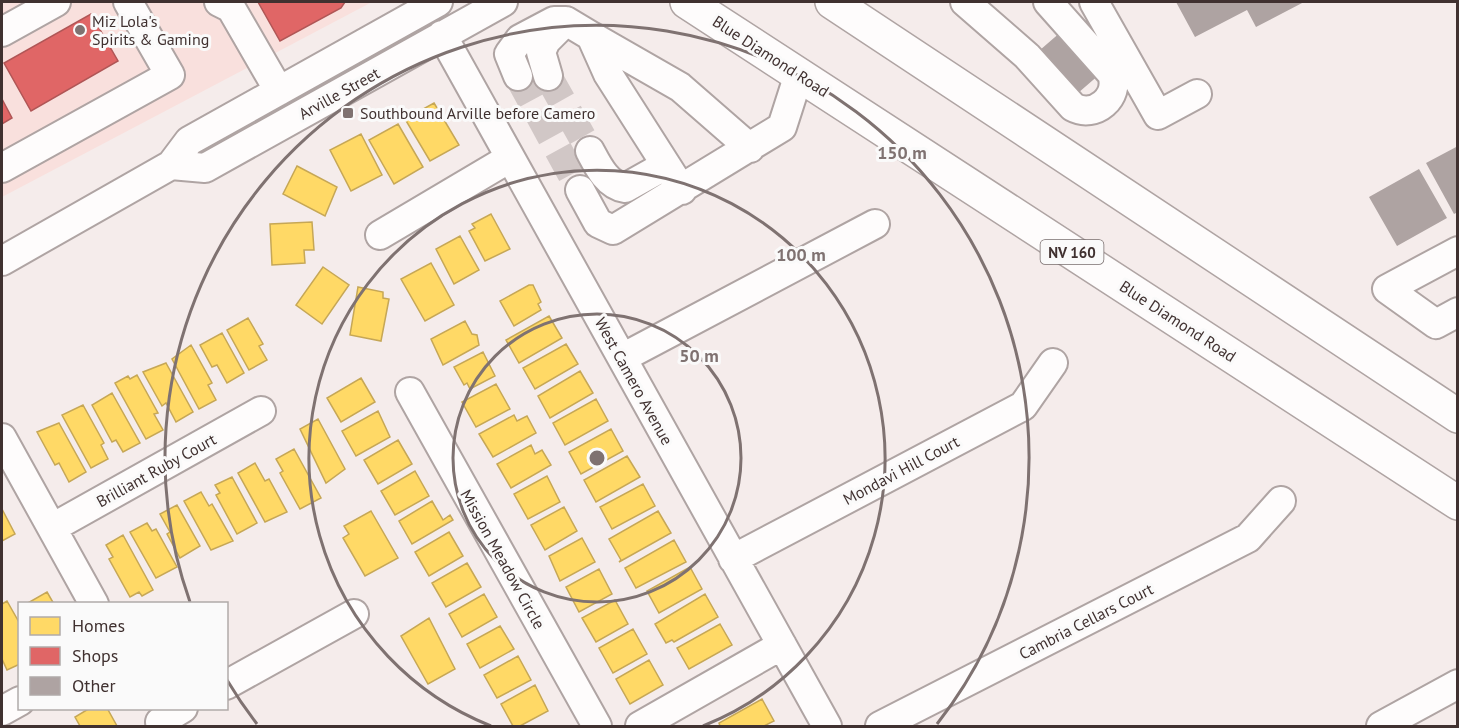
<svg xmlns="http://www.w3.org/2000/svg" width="1459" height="728" viewBox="0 0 1459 728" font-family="'PT Sans',sans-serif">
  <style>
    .built { fill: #f9e0dd }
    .homes { fill: #ffd966; stroke: #c6a756; stroke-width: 1.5 }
    .shops { fill: #e06666; stroke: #b05656; stroke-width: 1.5 }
    .building { fill: #aea3a2 }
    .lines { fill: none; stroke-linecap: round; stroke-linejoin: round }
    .minor-tunnel { stroke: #d1c7c6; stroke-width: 28; stroke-dasharray: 28 14; stroke-linecap: butt }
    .minor-casing { stroke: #afa4a3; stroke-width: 32 }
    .highway-casing { stroke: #afa4a3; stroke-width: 36 }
    .minor { stroke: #fefcfc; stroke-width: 28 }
    .highway { stroke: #fefcfc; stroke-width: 33 }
    .ring { fill: none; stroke: #7f7271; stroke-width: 3 }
    .poi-dot { fill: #7f7271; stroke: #fafafa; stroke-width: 2 }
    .labels { text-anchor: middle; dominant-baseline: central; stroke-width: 6; stroke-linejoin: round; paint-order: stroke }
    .shield { fill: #fafafa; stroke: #786d6d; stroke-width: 1.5 }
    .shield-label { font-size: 15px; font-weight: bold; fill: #403130 }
    .poi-label { font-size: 16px; fill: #403130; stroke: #fafafa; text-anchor: start }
    .street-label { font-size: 16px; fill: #403130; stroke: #fafafa }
    .centre { fill: #7f7271; stroke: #fafafa; stroke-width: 3 }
    .ring-label { font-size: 18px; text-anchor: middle; font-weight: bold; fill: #7f7271; stroke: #fafafa; stroke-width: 6; stroke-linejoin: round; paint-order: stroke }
  </style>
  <rect width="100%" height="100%" fill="#f5eceb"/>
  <path class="built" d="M2,2h370l-370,195z"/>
  <path class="homes" d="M434,103l25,42 -29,16 -25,-42z
    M398,124l25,43 -29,17 -25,-44z
    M361,134l21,41 -31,16 -21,-41z
    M297,166l40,21 -12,29 -42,-22z
    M491,214l19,35 -25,12 -16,-30 6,-3 -3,-4z
    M312,222l2,28h-10l1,13 -33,2 -2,-41z
    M460,236l19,34 -25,14 -18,-35z
    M431,263l23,42 -29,16 -24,-42z
    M323,267l26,18 -27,39 -26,-19z
    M529,285h4l8,17 -3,2 3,6 -27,16 -14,-25z
    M358,287l25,5v6l6,1 -8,42 -31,-6z
    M549,316l13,22 -43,25 -13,-23z
    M248,318l15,26 -4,2 8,14 -18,10 -22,-40z
    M465,321l7,13 5,1 2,10 -36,20 -12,-26z
    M222,333l22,40 -17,10 -10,-18 -5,2 -12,-22z
    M566,344l12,20 -43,25 -12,-21z
    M191,345l21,38 -4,2 8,15 -17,9 -27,-50z
    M483,352l12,24 -25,13 -3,-6 -3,2 -10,-18z
    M166,363l27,49 -17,10 -10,-19 -4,3 -19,-34z
    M580,371l13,22 -43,25 -12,-22z
    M137,375l21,38 -4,1 9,16 -17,9 -31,-56 13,-7 2,3z
    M361,378l14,24 -34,20 -14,-24z
    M496,384l14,25 -34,18 -14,-25z
    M112,393l28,50 -17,9 -7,-12 -4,2 -20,-37z
    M596,399l12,22 -43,24 -12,-22z
    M83,405l21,38 -3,2 7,14 -17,9 -29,-53z
    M378,411l12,26 -34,19 -14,-25z
    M514,415l3,6 10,-5 9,17 -43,24 -14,-23z
    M318,419l27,50 -19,14 -26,-54z
    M59,423l27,49 -17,10 -10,-19 -4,2 -18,-33z
    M611,429l12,22 -42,23 -12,-22z
    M398,440l14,24 -34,20 -14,-24z
    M531,445l4,9 7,-4 9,15 -40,23 -14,-24z
    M294,449l27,49 -21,11 -20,-36 3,-2 -7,-12z
    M627,456l13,21 -44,25 -12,-22z
    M255,463l10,18 4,-2 18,33 -22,10 -27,-49z
    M415,471l14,25 -34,19 -14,-24z
    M547,476l13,26 -32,17 -14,-25z
    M232,477l25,46 -20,11 -21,-39 4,-2 -5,-8z
    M643,484l12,22 -43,23 -12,-22z
    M201,492l8,14 3,-2 21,37 -22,9 -27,-49z
    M432,501l11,19 7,-5 3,5 -41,24 -13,-23z
    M177,505l23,41 -20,12 -13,-24 3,-2 -10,-18z
    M564,507l13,24 -32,19 -14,-25z
    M2,509l13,25 -13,7z
    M371,511l27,47 -33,18 -22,-38 6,-4 -5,-8z
    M658,511l13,22 -52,29 2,-2 -12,-21z
    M147,523l5,8 4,-2 21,38 -21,11 -26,-46z
    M449,532l14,24 -34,20 -14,-24z
    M123,535l30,55 -11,6 -3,-4 -9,5 -21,-38 4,-2 -7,-12z
    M582,538l13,24 -35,19 -11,-25z
    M674,540l12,22 -50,26 -11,-20z
    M467,563l14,24 -35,20 -14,-24z
    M690,567l12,22 -43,24 -12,-22z
    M599,569l13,25 -33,18 -13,-25z
    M47,592l7,12h-28z
    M484,594l13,23 -35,20 -13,-23z
    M705,594l13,23 -44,25 -2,-2 -6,3 -11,-19z
    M615,600l13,24 -32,18 -14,-24z
    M7,601l13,23v40l-13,6 -5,-11v-55z
    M429,618l26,51 -27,15 -27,-48z
    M720,624l12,21 -43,24 -12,-21z
    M500,626l14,23 -34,19 -13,-24z
    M633,629l14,25 -34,19 -14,-25z
    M518,656l13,24 -34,18 -13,-23z
    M649,660l14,25 -33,19 -14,-25z
    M535,685l13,26 -28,15h-7l-12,-22z
    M762,699l12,22 -10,5h-44l-1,-3z
    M90,708h17l10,18h-37l-5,-9z"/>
  <path class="shops" d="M258,2h87l-4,6 -61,33z
    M91,14l27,47 -87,50 -27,-48z
    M2,99l10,19 -10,6z"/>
  <path class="building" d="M1176,2h128l-48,25 -9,-17 -52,27z
    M1062,31l38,43 -22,19 -38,-43z
    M1458,146v66l-4,2 -28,-51z
    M1419,169l28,49 -50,28 -28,-49z"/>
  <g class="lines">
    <path class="minor-tunnel" d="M518,76l62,114
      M548,76l42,75"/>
    <g class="minor-casing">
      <path id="minor" d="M219,2l12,6 48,83
        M965,2l62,54 46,51c22,12 47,-10 39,-33l-64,-72
        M1094,2l64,113 39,-21
        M2,32l54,-30
        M442,35l385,691
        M518,76l-9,-22 11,-15 34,-18h12l25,15
        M548,76l-7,-24 5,-11 20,-20
        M590,151c8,15 17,34 35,37l41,-23
        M171,165l34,3 298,-166
        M2,168l168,-93 -42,-73
        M580,190l18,33 15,7 169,-103 17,-53
        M682,190l-74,-116 -17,-38 89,51 70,61
        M380,235l130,-77
        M1458,251l-71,38 49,35 22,-12
        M2,261l169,-96 18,-24 249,-139
        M622,358l253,-134
        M410,392l187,334
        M2,438l92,166
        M52,528l209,-117
        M733,559l290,-153 30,-43
        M226,685l128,-71
        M2,711l18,-10
        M160,722l23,-14
        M640,726l142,-81
        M880,726l368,-188 33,-37
        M1381,726l77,-42"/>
    </g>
    <g class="highway-casing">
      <path id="highway" d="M687,2l771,501
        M832,2l626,414"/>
    </g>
    <use href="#minor" class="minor"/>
    <use href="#highway" class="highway"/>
  </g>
  <g class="ring">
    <circle cx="597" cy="458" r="144"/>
    <path d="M491 726A288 288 0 1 1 703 726"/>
    <path d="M257 724A432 432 0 0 1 227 680M190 602A432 432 0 1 1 937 724"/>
  </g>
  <g class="poi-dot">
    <circle cx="80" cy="30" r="6"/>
    <rect x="342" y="107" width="12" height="12" rx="3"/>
  </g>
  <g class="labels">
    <rect class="shield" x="1040.5" y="240" width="63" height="24" rx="4.5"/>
    <g class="shield-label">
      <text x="1072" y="252">NV 160</text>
    </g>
    <g class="poi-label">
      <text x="92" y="21">Miz Lola's<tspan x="92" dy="18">Spirits &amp; Gaming</tspan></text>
      <text x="360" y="113">Southbound Arville before Camero</text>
    </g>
    <g class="street-label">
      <text transform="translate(771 56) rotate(33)">Blue Diamond Road</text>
      <text transform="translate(339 93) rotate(-29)">Arville Street</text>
      <text transform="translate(1178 321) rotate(33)">Blue Diamond Road</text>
      <text transform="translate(634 381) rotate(61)">West Camero Avenue</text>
      <text transform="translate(156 470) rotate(-29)">Brilliant Ruby Court</text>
      <text transform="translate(901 470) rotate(-28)">Mondavi Hill Court</text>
      <text transform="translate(503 559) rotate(61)">Mission Meadow Circle</text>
      <text transform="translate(1086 621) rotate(-27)">Cambria Cellars Court</text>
    </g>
  </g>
  <circle cx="597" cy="458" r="9" class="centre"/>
  <g class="ring-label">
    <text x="902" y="159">150 m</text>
    <text x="801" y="261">100 m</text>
    <text x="699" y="362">50 m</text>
  </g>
  <rect width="1459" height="728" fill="none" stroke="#403130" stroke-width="6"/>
  <rect x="18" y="602" width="210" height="108" fill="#fafafa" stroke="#b0aaa9" stroke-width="1.5"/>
  <rect x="30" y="617" width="30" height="18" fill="#ffd966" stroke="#b0aaa9" stroke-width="1.5"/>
  <text x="72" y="632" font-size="18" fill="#403130">Homes</text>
  <rect x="30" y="647" width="30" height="18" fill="#e06666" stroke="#b0aaa9" stroke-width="1.5"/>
  <text x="72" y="662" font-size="18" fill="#403130">Shops</text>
  <rect x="30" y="677" width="30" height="18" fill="#aea3a2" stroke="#b0aaa9" stroke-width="1.5"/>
  <text x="72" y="692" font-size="18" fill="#403130">Other</text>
</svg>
